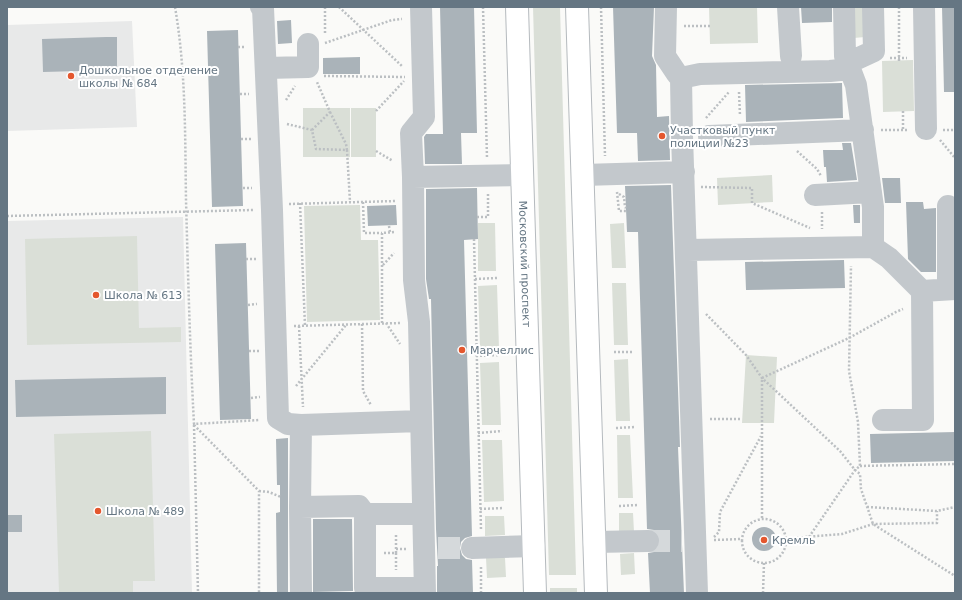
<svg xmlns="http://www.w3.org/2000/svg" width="962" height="600" viewBox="0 0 962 600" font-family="'DejaVu Sans',sans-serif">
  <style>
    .built { fill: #e8e9e9 }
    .green { fill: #dadfd7 }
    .building { fill: #aab3b9 }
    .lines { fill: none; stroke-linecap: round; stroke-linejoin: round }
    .minor-tunnel { stroke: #d5d9db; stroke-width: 22; stroke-dasharray: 22 11; stroke-linecap: butt }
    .major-casing { stroke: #b5babe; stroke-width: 24 }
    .path { stroke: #bbbfc2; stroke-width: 2.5; stroke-dasharray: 2 2; stroke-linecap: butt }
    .minor { stroke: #c3c8cc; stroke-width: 22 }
    .major { stroke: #fff; stroke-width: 22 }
    .poi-dot { fill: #e4572e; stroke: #fff; stroke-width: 1.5 }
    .labels { text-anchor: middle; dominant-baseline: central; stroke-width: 4; stroke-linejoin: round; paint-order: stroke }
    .poi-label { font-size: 11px; fill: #657683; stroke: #fff; text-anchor: start }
    .street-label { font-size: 11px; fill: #657683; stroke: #fff }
  </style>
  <rect width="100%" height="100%" fill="#fafaf8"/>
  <path class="built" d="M132,21l5,106 -130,4v-106z
    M183,217l9,376h-185v-372z"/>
  <path class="green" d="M533,7h27l16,568h-27z
    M709,7h48l1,36 -48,1z
    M850,7h17l-2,30 -11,1z
    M913,60l1,51 -31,1 -1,-51z
    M303,108h47v49h-47z
    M351,108h25v49h-25z
    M772,175l1,27 -55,3 -1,-27z
    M360,205l1,35h17l2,80 -73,2 -3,-116z
    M478,223h17l1,48h-18z
    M624,223l2,45h-14l-2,-44z
    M137,236l2,92 42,-1v15l-154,3 -2,-106z
    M612,283h14l2,62h-14z
    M497,285l2,63h-19l-2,-62z
    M746,355l31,2 -3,66h-32z
    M628,359l2,62h-14l-2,-61z
    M499,362l2,63h-19l-2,-62z
    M151,431l4,150h-22v12h-74l-5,-159z
    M617,435h13l3,63h-15z
    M482,440h20l2,61 -20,1z
    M619,513h14l1,19h-15z
    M485,516h19l1,19 -20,1z
    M634,553l1,21 -14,1 -1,-21z
    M486,558h19l1,19 -19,1z
    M550,588h27v5h-27z"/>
  <path class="building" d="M440,7h34l3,126h-16l1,31h-37l-1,-27 2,-3h17z
    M613,7h41l-2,49 4,9 1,52 12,-1 1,44 -32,1 -1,-28h-20z
    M801,7h31v15l-30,1z
    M942,7h13v85h-11z
    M291,20l1,23 -14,1 -1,-23z
    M238,30l5,176 -31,1 -5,-176z
    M106,37h11v33l-74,2 -1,-33z
    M360,57v17h-37v-16z
    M842,83l1,35 -97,4 -1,-37z
    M842,143h9l6,37 -30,2 -1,-15h-2l-1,-17h20z
    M882,178h18l1,25h-16z
    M671,185l9,262h-2l6,146h-34l-2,-40 6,-1 5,-5 1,-7 -2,-6 -4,-4 -7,-1 -9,-297h-11l-2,-46z
    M477,188l1,51 -14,1 8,296 -7,2 -4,4 -1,6 2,7 4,4 6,1 1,33h-36v-27h1l-2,-37 -5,-230h-2l-3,-20v-90z
    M906,202h17l1,7 12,-1v64h-15l-13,-13z
    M396,205l1,20 -29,1 -1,-20z
    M853,205h7v18h-6z
    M246,243l5,176 -31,1 -5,-176z
    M844,260l1,28 -99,2 -1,-28z
    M166,377v37l-150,3 -1,-37z
    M955,432v29l-84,2 -1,-29z
    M288,438v155h-11l-1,-80 4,-1v-27h-3l-1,-46z
    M7,515h15v17h-15z
    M313,519h39l1,72 -40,1z
    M752 539a12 12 0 1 1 24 0a12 12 0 1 1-24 0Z"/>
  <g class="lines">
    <path class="minor-tunnel" d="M648,541h34
      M438,548h34"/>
    <g class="major-casing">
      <g id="major">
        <path id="s1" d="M517,7l18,586"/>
        <path d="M577,7l19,586"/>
      </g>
    </g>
    <path class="path" d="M175,7c11,64 10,128 11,193 2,75 4,150 8,224l66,-4
      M325,7v27
      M339,7l64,60
      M483,7l4,151
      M601,7l4,149
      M899,7v54
      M684,26h26
      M325,43l67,-23 10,-1
      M238,47h8
      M890,58h17
      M324,76l81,1
      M739,92l1,24
      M240,94h9
      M286,100l9,-14
      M376,111l28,-30
      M903,111v19
      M330,112l16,32 1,6
      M706,118l23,-26
      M287,124l25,6 4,19 31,1 3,52
      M312,130l18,-18 -13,-30
      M881,130h27
      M943,130h12
      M241,139h10
      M940,140l15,18
      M376,151l17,10
      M797,151l20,18 4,7
      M701,187l51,1v15l58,25
      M243,188h9
      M617,192l2,19h7
      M619,194l5,3 1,10 1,1
      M363,202l1,31h18
      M300,203l5,123
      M289,204l107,-3
      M822,212v17
      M7,216l247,-6
      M477,217h11v-24
      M389,226l1,6
      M474,239l7,291
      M246,259h10
      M383,265l11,-12
      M475,279l22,-1
      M248,305l9,-1
      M706,314l40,41 16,23 78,73 15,19 5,4 1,15 12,35 82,52
      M382,323v-90l13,-1
      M386,323l14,21
      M362,324l1,67 8,14
      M294,326l107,-3
      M299,326l4,81
      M249,351h10
      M614,352h19
      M476,356l23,-1
      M296,386l50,-61
      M251,398l9,-1
      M710,419h32
      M194,425l65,66v102
      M194,425l4,168
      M616,428l20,-1
      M478,433l24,-2
      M860,466l95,-2
      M259,491l10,1 12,5
      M619,506l19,-1
      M867,507l70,4 18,-4
      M480,509l24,-1
      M762,518v-140l87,-40 47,-26 7,-3
      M742 541a22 22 0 1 1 44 0a22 22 0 1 1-44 0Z
      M714,537l5,-5 1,-20 41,-76
      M809,537l46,-67 5,-4 -2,-44 -9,-51 2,-105
      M714,540l27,-1
      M786,541l7,-3 49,-4 31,-10 64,-1v-12
      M396,549v-16
      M384,553h12v-4h11
      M396,553v17
      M481,593v-28
      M763,593l1,-30"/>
    <path class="minor" d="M261,7l2,1 9,202 6,208 10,6 13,1
      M421,7l3,110 -13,16 2,44 1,103 5,42 6,271
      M666,7l-1,49 12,18 4,4 1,58 15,457
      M788,7l3,49
      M924,7l2,122
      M848,63l26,-12 -1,-44
      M266,68l42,-1v-23
      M681,78l19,-4 130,-3 20,-2
      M709,136l154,-6
      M583,175l101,-3
      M413,177l109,-2
      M815,195l56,-3
      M948,206v83
      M873,247l16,11 33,33 33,-2
      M687,250l186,-3v-40l-17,-122 -11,-29 -1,-49
      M883,420h40l-1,-129
      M300,507l59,-1 6,8v74h59
      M365,514h58
      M594,542l54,-1
      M472,548l62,-2
      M301,593l-1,-86 1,-82 120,-4"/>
    <use href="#major" class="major"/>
  </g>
  <g class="poi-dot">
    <circle cx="71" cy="76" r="4"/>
    <circle cx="662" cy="136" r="4"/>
    <circle cx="96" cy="295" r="4"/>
    <circle cx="462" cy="350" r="4"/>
    <circle cx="98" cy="511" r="4"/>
    <circle cx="764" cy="540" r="4"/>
  </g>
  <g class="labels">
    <g class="poi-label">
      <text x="79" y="70">Дошкольное отделение<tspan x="79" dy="13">школы № 684</tspan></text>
      <text x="670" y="130">Участковый пункт<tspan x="670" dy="13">полиции №23</tspan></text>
      <text x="104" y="295">Школа № 613</text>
      <text x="470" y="350">Марчеллис</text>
      <text x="106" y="511">Школа № 489</text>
      <text x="772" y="540">Кремль</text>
    </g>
    <g class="street-label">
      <text stroke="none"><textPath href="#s1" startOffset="257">Московский проспект</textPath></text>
    </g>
  </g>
  <rect width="962" height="600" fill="none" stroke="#657683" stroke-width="16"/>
</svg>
